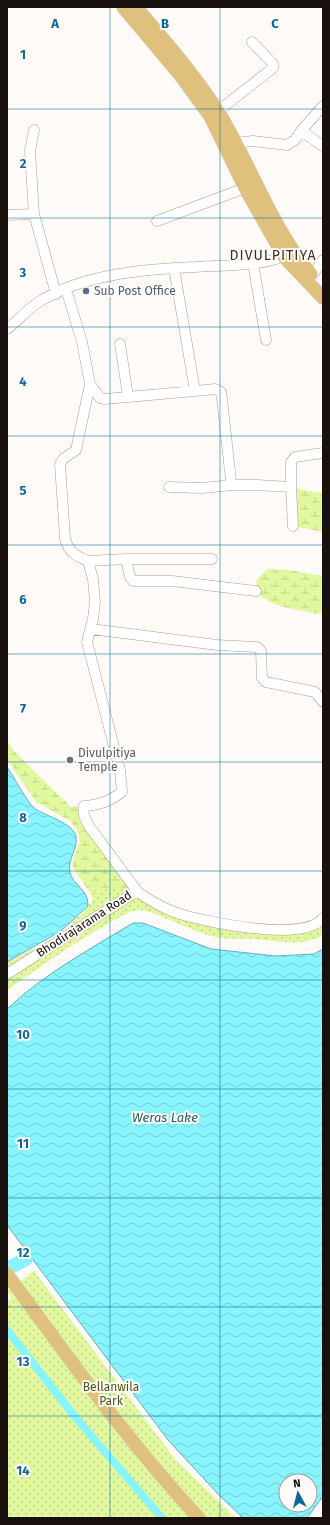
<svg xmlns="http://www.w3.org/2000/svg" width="330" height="1525" viewBox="0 0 330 1525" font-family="'Fira Sans',sans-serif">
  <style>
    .wetland { fill: url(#wetland-marsh) }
    .park { fill: url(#park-dots) }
    .water { fill: url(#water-waves); stroke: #66b0b6; fill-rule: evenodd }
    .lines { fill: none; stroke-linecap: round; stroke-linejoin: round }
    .canal { stroke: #88f4ff; stroke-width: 8 }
    .river { stroke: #88f4ff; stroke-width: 14 }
    .minor-casing { stroke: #b29c8f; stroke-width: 11 }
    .major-casing { stroke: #d5d4d3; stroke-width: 14 }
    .minor { stroke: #fff; stroke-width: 10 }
    .major { stroke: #dfc17d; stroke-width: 13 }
    .grid { fill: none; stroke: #0b6797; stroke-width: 1; stroke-opacity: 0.55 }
    .service-dot { fill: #5c6f8a; stroke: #fefaf7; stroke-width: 1.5 }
    .worship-dot { fill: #6b7280; stroke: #fefaf7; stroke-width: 1.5 }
    .labels { text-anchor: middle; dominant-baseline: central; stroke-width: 4; stroke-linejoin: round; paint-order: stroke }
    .service-label { font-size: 12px; fill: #4e5e75; stroke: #fefaf7; text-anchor: start }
    .worship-label { font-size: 12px; fill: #5b616d; stroke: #fefaf7; text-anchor: start }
    .street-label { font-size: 12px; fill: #18100c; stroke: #fefaf7 }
    .park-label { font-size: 12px; fill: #4a5811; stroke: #fefaf7 }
    .water-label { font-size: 13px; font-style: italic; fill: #246167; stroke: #fefaf7 }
    .quarter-label { font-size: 14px; letter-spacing: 1px; fill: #412f24; stroke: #fefaf7 }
    .grid-label { font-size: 13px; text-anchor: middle; font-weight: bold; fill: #0b6797; stroke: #fefaf7; stroke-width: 4; stroke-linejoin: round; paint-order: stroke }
  </style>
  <defs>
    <pattern id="wetland-marsh" width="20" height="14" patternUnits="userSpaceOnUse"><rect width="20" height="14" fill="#e1f89e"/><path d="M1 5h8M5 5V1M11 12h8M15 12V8" fill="none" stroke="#c0d487"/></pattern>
    <pattern id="park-dots" width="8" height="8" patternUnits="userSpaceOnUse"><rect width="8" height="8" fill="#e1f89e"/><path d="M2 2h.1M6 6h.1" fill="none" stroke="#c0d487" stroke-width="1.8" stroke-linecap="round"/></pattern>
    <pattern id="water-waves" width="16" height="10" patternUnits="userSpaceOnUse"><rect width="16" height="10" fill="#88f4ff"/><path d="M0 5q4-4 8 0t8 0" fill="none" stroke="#75d0d9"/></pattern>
  </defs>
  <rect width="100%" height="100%" fill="#fefaf7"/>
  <path class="wetland" d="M291,487l11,3 21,3v39l-30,-6z
    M268,569l21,1 27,5h7v37l-6,2c-21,-5 -47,-6 -61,-23l1,-12z
    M7,740l7,11 57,56 13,-1 -1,5 54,80c-16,-3 -31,-3 -46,3l-18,-26 -1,-5 8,-22 -3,-12 -7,-8 -34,-19 -29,-43z"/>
  <path class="park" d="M114,888l23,3 42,22 98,16 46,-11v17c-22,13 -48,5 -71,4 -12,-1 -25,1 -37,-2 -16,-4 -32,-12 -48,-18 -9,-4 -19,-9 -29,-9 -18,1 -114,67 -131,81v-28l56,-30 11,-13 10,-7 9,-14 -2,-5 11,-4z
    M34,1271l141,188 61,59h-229v-216l4,-4 -4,-7z"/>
  <path class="water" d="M7,767c6,9 21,36 27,41 11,8 40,15 42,29 2,13 -9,22 -6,35 2,13 19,17 18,34l-27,25 -54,31z
    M133,923h10l68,26 65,7 38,-2 9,-5v547l-16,22h-64l-23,-22 -52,-56 -161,-215v-216c37,-35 83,-60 126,-86zM286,1481h24v24h-24z"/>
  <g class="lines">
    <path class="canal" d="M7,1330l69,88 86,100"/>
    <path class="river" d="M7,1269l19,-10"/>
    <g class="minor-casing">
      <path id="minor" d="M218,111l55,-43v-4l-21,-22
        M34,130l-4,21 4,63
        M301,131l22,15
        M235,143l18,-2 34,4 8,-5 6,-9 22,-25
        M7,215l27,-1 22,80
        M157,221l88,-33
        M253,263l13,77
        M174,268l21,123
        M308,281l15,-21
        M66,289l16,53 8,42 -14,66 -13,9 -3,5 5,74c3,14 11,18 23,23l5,18 2,23 -2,17 -6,23 33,128 2,22c-12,9 -22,13 -38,14 -2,8 1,13 5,20l48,65
        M7,329c12,-9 22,-22 35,-29 43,-26 104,-31 153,-33 27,-2 72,0 95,-14
        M120,344l8,52
        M90,384l10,14 5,1 90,-8 20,-2 6,3 1,7 9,82 2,4h24l34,2 2,39
        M169,487l33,1 31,-3
        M291,487v-25l4,-5 28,-4
        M126,559l4,18 3,4h39l84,10
        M88,561l38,-2h86
        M91,629l126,16 40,2 4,4 1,27 4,4 49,10 8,10
        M7,974l130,-83c11,9 30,19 43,23 27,8 125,29 143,4"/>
    </g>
    <g class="major-casing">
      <path id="major" d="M123,7l57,68 30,41 35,72 39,69 39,41
        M136,7c29,34 59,68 83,106 32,52 52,114 92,161
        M7,1274c61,83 121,168 192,244"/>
    </g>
    <use href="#minor" class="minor"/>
    <use href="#major" class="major"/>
  </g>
  <path class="grid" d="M110,7v1511M220,7v1511M7,109h316M7,218h316M7,327h316M7,436h316M7,545h316M7,654h316M7,762h316M7,871h316M7,980h316M7,1089h316M7,1198h316M7,1307h316M7,1416h316"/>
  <circle class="service-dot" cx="86" cy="291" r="4"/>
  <circle class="worship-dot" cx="70" cy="760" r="4"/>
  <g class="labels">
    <g class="service-label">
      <text x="94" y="291">Sub Post Office</text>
    </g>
    <g class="worship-label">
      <text x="78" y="753">Divulpitiya<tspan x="78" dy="14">Temple</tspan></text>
    </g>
    <g class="street-label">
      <text transform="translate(84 924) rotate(-33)">Bhodirajarama Road</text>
    </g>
    <g class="park-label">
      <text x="111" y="1387">Bellanwila<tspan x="111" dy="14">Park</tspan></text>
    </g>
    <g class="water-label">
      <text x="165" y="1117">Weras Lake</text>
    </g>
    <g class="quarter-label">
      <text x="273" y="255">DIVULPITIYA</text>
    </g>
  </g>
  <g class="grid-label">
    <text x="55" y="28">A</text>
    <text x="165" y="28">B</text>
    <text x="275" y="28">C</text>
    <text x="23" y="59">1</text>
    <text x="23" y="168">2</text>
    <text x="23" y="277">3</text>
    <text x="23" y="386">4</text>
    <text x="23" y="495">5</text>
    <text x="23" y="604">6</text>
    <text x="23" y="713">7</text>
    <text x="23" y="822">8</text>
    <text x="23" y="930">9</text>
    <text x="23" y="1039">10</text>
    <text x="23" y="1148">11</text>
    <text x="23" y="1257">12</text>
    <text x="23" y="1366">13</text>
    <text x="23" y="1475">14</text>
  </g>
  <rect width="330" height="1525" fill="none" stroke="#18100c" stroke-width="16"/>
  <g transform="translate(298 1493) rotate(353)"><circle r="19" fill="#fefaf7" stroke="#a29c99"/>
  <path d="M0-3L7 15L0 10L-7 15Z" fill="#0b6797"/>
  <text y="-6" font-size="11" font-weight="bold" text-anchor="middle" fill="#18100c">N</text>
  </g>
</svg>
